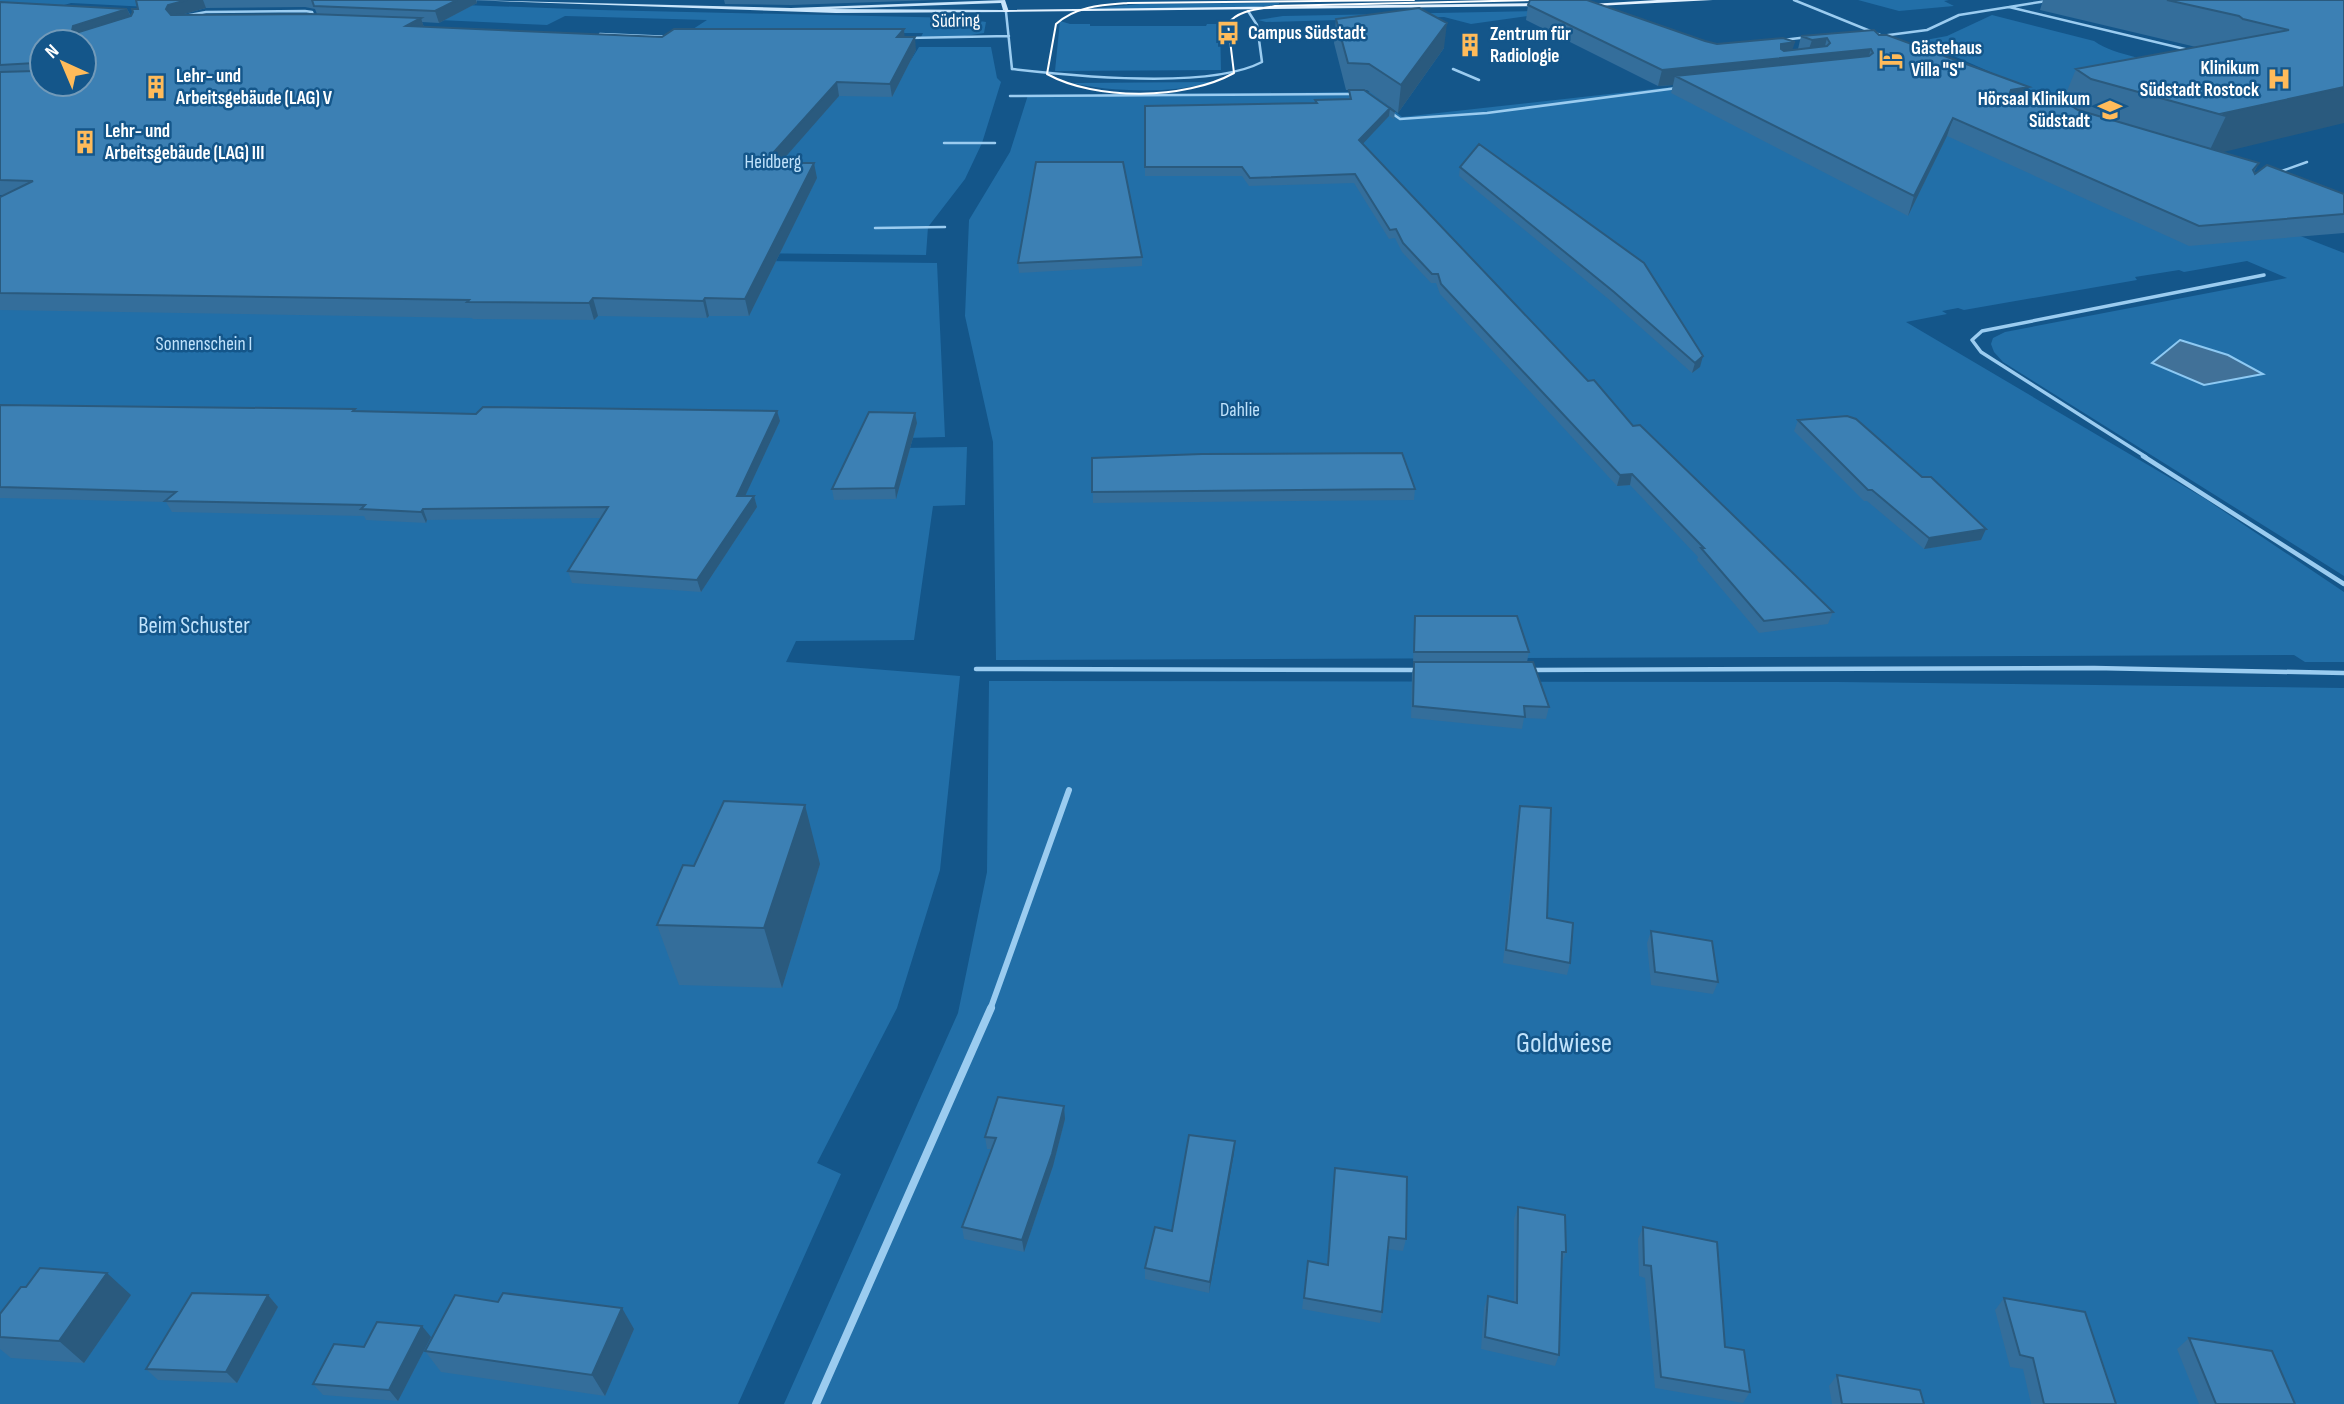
<svg xmlns="http://www.w3.org/2000/svg" width="2344" height="1404" viewBox="0 0 2344 1404" font-family="'Sofia Sans Condensed',sans-serif">
  <style>
    .green { fill: #226fa8 }
    .water { fill: #417198; stroke: #8dc9f3; stroke-width: 2 }
    .lines { fill: none; stroke-linecap: round; stroke-linejoin: round }
    .lane-far4 { stroke: #9bccf0; stroke-width: 2.5 }
    .lane-far3 { stroke: #9bccf0; stroke-width: 3.5 }
    .lane-far2 { stroke: #9bccf0; stroke-width: 4.5 }
    .lane-far1 { stroke: #9bccf0; stroke-width: 6 }
    .lane { stroke: #9bccf0; stroke-width: 8 }
    .street { stroke: #9bccf0; stroke-width: 2.5 }
    .secondary { fill: #c9e5fb; fill-rule: evenodd }
    .primary { fill: #e4f2ff; fill-rule: evenodd }
    .tram { stroke: #fff; stroke-width: 2 }
    .wall { fill: #346e9b; fill-rule: evenodd }
    .shaded-wall { fill: #2a5a7e }
    .building { fill: #3c80b4; stroke: #2a5a7e; stroke-width: 2; fill-rule: evenodd }
    .labels { text-anchor: middle; dominant-baseline: central; stroke-width: 5; stroke-linejoin: round; paint-order: stroke }
    .far-street-label { font-size: 19px; fill: #fff; stroke: #14568a }
    .far-poi-label { font-size: 19px; font-weight: bold; fill: #fff; stroke: #14568a; text-anchor: start }
    .far-park-label { font-size: 19px; fill: #c1e3fc; stroke: #14568a }
    .park-label { font-size: 23px; fill: #c1e3fc; stroke: #14568a }
    .near-park-label { font-size: 28px; fill: #c1e3fc; stroke: #14568a }
  </style>
  <rect width="100%" height="100%" fill="#14568a"/>
  <path class="green" d="M0,0h329l271,10 360,8 26,4 -2,11 -19,3 -44,1 2,-4h-193l-37,-4 14,-9 -142,-4 -18,9 -195,-9 -33,-9h-170l-78,-4 -10,3 -61,-3z
    M1858,0h91l-5,1 10,5 -55,5z
    M1140,4l139,-1v1l-30,5h-160z
    M1535,11v4l-64,9 -27,-7 -178,5 -8,-2 25,-4z
    M1992,15l102,26c24,17 57,15 83,31l-115,22 -31,-4 -111,-49 27,-5z
    M1060,21l10,3h20v2h116l1,-2h13l1,46 -166,1z
    M919,47h72l6,31 4,4 -19,61 -17,36 -37,48 -2,28 -926,-10v-43l911,-142z
    M1861,66l483,187v323l-341,-214 -9,-10 -3,-8 2,-6 12,-6 282,-54 -40,-17 -63,11 -5,-2 -44,7 2,3 -173,30 -6,-2 -16,3 5,3 -41,8 298,176 140,94v70h-39l-11,-7 -1298,5 -3,-218 -28,-126 4,-96 41,-68 18,-57 343,-3 31,25z
    M1211,82c-37,12 -101,10 -139,1z
    M0,252l937,11 8,174 -40,1 -2,10 64,-1 -2,58 -32,1 -19,134 -118,1 -10,21 174,14 -20,194 -43,138 -80,155 24,11 -103,230h-738z
    M989,681l850,1 505,6v716h-1560l174,-391 29,-141z"/>
  <path class="water" d="M2180,340l48,15 35,19 -59,11 -52,-22z"/>
  <g class="lines">
    <path class="lane-far4" d="M1794,0l91,37
      M2009,7l180,43
      M1881,36l46,-6 32,-15 94,-15
      M1783,40l25,-3
      M1012,69c61,7 197,21 250,-7l-5,-37 -9,-14
      M1453,69l26,11
      M1010,96l344,-2
      M1390,112l10,7 87,-6 190,-25
      M944,143h51
      M2276,173l31,-11
      M875,228l70,-1"/>
    <path class="lane-far3" d="M2146,457l-165,-105 -9,-12 10,-9 282,-56"/>
    <path class="lane-far2" d="M2143,456l201,128
      M976,669l441,1
      M1528,670l566,-2 250,5"/>
    <path class="lane-far1" d="M990,1010l79,-220"/>
    <path class="lane" d="M816,1404l175,-396"/>
    <path class="street" d="M1006,12l6,57
      M179,17l27,-5 99,-1 7,1 3,8
      M600,34l72,3
      M908,38l101,-2"/>
    <path class="secondary" d="M467,0l324,8 214,-8 4,12 -173,1zM1001,3l2,7 -173,-1z"/>
    <path class="primary" d="M1657,0h56l-136,7 -3,-2z
      M1549,3l2,3 -548,6 3,-2z"/>
    <path class="tram" d="M1414,0l-286,3c-26,2 -52,3 -72,21l-9,50c49,27 138,26 187,-1l-6,-49c9,-14 32,-15 47,-18l261,-6"/>
  </g>
  <path class="wall" d="M136,0h341v3l-38,20 -17,-1 2,5 238,10h243l11,13 -24,47 -53,-1 -59,67 37,15 -68,138h-40l-2,2 -109,-2 -4,4 -121,-1 -1,-1 -472,-8v-113l4,-2h-4v-193l127,7 4,7 7,-7zM305,7l10,2 2,5 -136,1 25,-7z
    M724,0h211l-144,5 -66,-1z
    M2043,0h301l-122,152 37,11 -5,9 1,2 89,20v39l-155,13 -242,-110 -39,80 -237,-123 2,-8 -15,1 -132,-66 2,-15 189,39 75,6 6,-1 3,-13 78,-1 147,60 37,6 13,-32 120,-22 -156,-37z
    M1336,19l108,29 -46,65 -31,-23h-3l31,22 -1,7 -5,-3 -27,28 226,237 45,45 200,186 -5,12 -69,9 -62,-73 1,-3 -68,-72 -13,1 -177,-192 -4,-11h-5l-29,-31 -7,-14 -6,1 -35,-56 -105,3 -7,-10h-97v-70l170,-3v-3l34,-1v-9h14h-17l-12,-47z
    M1479,144l221,223 -8,6 -80,-71 -153,-126 1,-9z
    M1142,257v9l-123,7 -1,-10z
    M0,405l355,4 1,2 120,3 301,-3 3,10 -35,75h9l3,11 -56,85 -129,-9 -4,-12 33,-53 -174,2 -1,3 -60,-3 -2,-4 -192,-4 -6,-10 -166,-4z
    M1798,420l183,120 -57,9 -57,-48h-3l-70,-70z
    M917,423l-21,76 -62,1 -2,-11z
    M1092,458l323,31 -1,11 -321,3z
    M1415,616l114,36 -2,10 22,45 -3,12 -22,-1 -2,11 -111,-11 1,-45 2,-9h-1l1,-36z
    M1520,806l27,112 23,45 -3,12 -64,-12 14,-145z
    M820,864l-38,124 -103,-3 -22,-60 37,-59z
    M1651,931l67,51 -5,12 -62,-9 -4,-42z
    M1065,1119l-12,47 -29,86 -60,-13 -2,-12 30,-78h-5l-2,-12z
    M1234,1153l-25,140 -64,-14v-11l27,-37z
    M1335,1168l71,71 -3,12 -15,-2 -6,63 -2,11 -78,-14 6,-48 19,4z
    M1518,1207l48,45 -4,12 -3,91 -4,11 -74,-17 3,-41 4,-12 26,6v-83z
    M1643,1227l82,120 25,45 -7,11 -88,-15 -10,-110 -6,-2 -1,-37z
    M131,1295l-47,68 -73,-5 -11,-9v-35z
    M268,1295l10,12 -41,76 -79,-3 -12,-11z
    M2004,1298l112,106h-85l-8,-35 -13,-2 -15,-57z
    M634,1329l-29,67 -164,-24 -16,-21z
    M431,1337l-33,64 -75,-6 -10,-11z
    M2189,1338l106,66h-96l-22,-55z
    M1837,1375l87,29h-92l-3,-18z"/>
  <path class="shaded-wall" d="M187,0h16l3,8 -33,9 -7,-8 2,-4z
    M457,0h19l1,3 -38,20 -4,-12z
    M127,9l6,12 -54,18 -7,-8 1,-5z
    M421,18l4,13 -19,-5z
    M1447,23l-3,25 -46,65 3,-28z
    M904,29l1,12 -8,-4z
    M915,37l1,13 -24,47 -2,-13z
    M1827,38l-4,16 48,-5 -5,16 -191,11 -2,9 -15,1 4,-16 133,-28 -5,15 17,-2 5,-15z
    M92,59l6,13 -14,1v-13z
    M837,82l2,14 -72,82 -3,-15z
    M2029,87l-6,17 -19,4 7,-18z
    M2344,87v36l-137,33 19,-40 -6,-2z
    M1390,108l-1,8 -31,33 1,-9z
    M1953,118l-6,18 -39,80 6,-20z
    M814,163l3,15 -68,138 -4,-17z
    M593,298l5,18 -4,4 -5,-17z
    M705,298l4,18 -2,2 -4,-17z
    M1703,356l-3,11 -8,6 3,-10z
    M777,411l3,10 -40,86 -3,-11z
    M915,413l2,10 -21,76 -1,-11z
    M1632,474l-2,11 -13,1 3,-11z
    M754,496l3,11 -56,85 -4,-12z
    M423,509l4,11 -1,3 -5,-11z
    M1986,529l-5,11 -57,9 5,-11z
    M805,805l15,59 -38,124 -18,-60z
    M1064,1106l1,13 -12,47 -29,86 -2,-12z
    M1235,1141l-1,12 -25,140 1,-11z
    M107,1273l24,22 -47,68 -25,-22z
    M268,1295l10,12 -41,76 -11,-11z
    M622,1308l12,21 -29,67 -13,-21z
    M422,1326l9,11 -33,64 -9,-11z"/>
  <path class="building" d="M136,0h51l-19,5 -2,4 5,6 140,-1 110,4 -15,8 256,11 12,-8h230l-7,8h18l-25,47 -53,-2 -73,81h50l-69,136 -40,-1 -2,3 -110,-3 -4,5 -122,-1 2,-2 -469,-7v-96l33,-16 -33,-1v-108l35,-1 4,-4 -4,-4 -35,2v-63l127,7 -54,17 -1,5 4,2 55,-17 2,-4 -1,-3h6zM42,42h42v18l8,-1 4,4 -3,4h-9v17h-42z
    M312,0h145l-22,11 -121,-5z
    M1530,0h57l118,41 12,3 66,-6 12,4 -14,2v5l3,2 43,-5 3,-3 -3,-5 -15,2 -11,-4 73,-6 5,5h8l142,52 -18,3 -2,5 3,3 32,-5 11,2 23,15 181,53 -6,7 2,4 12,-9 77,29v20l-145,12 -246,-108 -39,78 -239,-120 194,-20 4,-3 -2,-4 -209,21 -134,-65z
    M2167,0h177v87l-124,27 6,2 -135,-37 -15,-10 213,-39 -46,-11 -4,-3z
    M1419,8l28,15 -46,62 -32,-21 -21,-1 -12,-44z
    M1349,90h15l31,22 -5,-4 -31,32 229,241 6,-1 39,46 7,-1 193,187 -69,9 -63,-73h3l-72,-74 -12,1 -179,-191 -3,-10h-6l-29,-31 -7,-14 -6,1 -35,-56 -105,4 -8,-11h-97v-61l172,-3 -2,-3 36,-1z
    M1479,144l165,119 59,93 -8,7 -81,-71 -154,-125z
    M1036,162h87l19,95 -124,6z
    M0,405l355,4 -2,2 123,3 7,-7 294,4 -40,85h17l-57,84 -129,-9 40,-64 -185,2 -2,3 -60,-3 4,-4 -200,-4 11,-9 -176,-5z
    M869,412l46,1 -20,75 -63,1z
    M1847,416l9,3 66,58h9l55,52 -57,9 -57,-48h-4l-70,-70z
    M1402,453l13,36 -323,3v-34l110,-4z
    M1415,616h102l12,36h-115z
    M1414,662h119l16,45 -25,-1 1,11 -112,-11z
    M724,801l81,4 -41,123 -107,-3 26,-60 11,1z
    M1520,806l31,2 -4,110 26,5 -3,40 -64,-13z
    M1651,931l61,10 6,41 -63,-10z
    M998,1097l66,9 -12,48 -30,86 -60,-13 34,-89 -11,-1z
    M1189,1135l46,6 -25,141 -65,-14 10,-41 17,4z
    M1335,1168l72,9 -1,62 -17,-2 -7,75 -78,-14 4,-37 20,4z
    M1518,1207l47,8 1,37h-4l-3,103 -74,-18 3,-41 29,7z
    M1643,1227l74,15 8,105 19,3 6,42 -89,-15 -10,-111 -7,-1z
    M40,1268l67,5 -48,68 -59,-4v-23l21,-27h5z
    M192,1293l76,2 -42,77 -80,-3z
    M503,1293l119,15 -30,67 -167,-24 30,-56 43,7z
    M2004,1298l81,14 31,92h-72l-11,-46 -13,-3z
    M377,1322l45,4 -33,64 -76,-6 21,-40 30,3z
    M2189,1338l83,13 23,53h-79z
    M1837,1375l83,15 4,14h-82z"/>
  <defs>
    <g id="bus-bare" transform="scale(1.89)"><path d="M-5-6H5V4H4V6H2V4H-2V6H-4V4H-5ZM-3.5-4V0h7V-4ZM-3.5 1.2v1.5H-2V1.2ZM2 1.2v1.5H3.5V1.2Z" fill="#ffbb5a" stroke="#14568a" stroke-width="2.5" paint-order="stroke"/></g>
    <g id="building-bare" transform="scale(1.89)"><path d="M-4-6H4V6H1V3H-1V6H-4ZM-2.5-4.3h1.7v1.8h-1.7ZM.8-4.3h1.7v1.8H.8ZM-2.5-1h1.7V.8h-1.7ZM.8-1h1.7V.8H.8Z" fill="#ffbb5a" stroke="#14568a" stroke-width="2.5" paint-order="stroke"/></g>
    <g id="hotel-bare" transform="scale(1.89)"><path d="M-6-4.5h1.5V1H6V5H4.5V3h-9V5H-6ZM-4 0a1.8 1.8 0 1 1 3.6 0ZM.5 0V-2.5h3Q6-2.5 6 0Z" fill="#ffbb5a" stroke="#14568a" stroke-width="2.5" paint-order="stroke"/></g>
    <g id="hospital-bare" transform="scale(1.89)"><path d="M-5-5h3v3.5h4V-5h3V5h-3V1.5h-4V5h-3Z" fill="#ffbb5a" stroke="#14568a" stroke-width="2.5" paint-order="stroke"/></g>
    <g id="university-bare" transform="scale(1.89)"><path d="M0-5L7-2L0 1L-7-2ZM-4 1L0 2.5L4 1V4Q0 6-4 4Z" fill="#ffbb5a" stroke="#14568a" stroke-width="2.5" paint-order="stroke"/></g>
  </defs>
  <g fill-rule="evenodd">
    <use href="#bus-bare" x="1228" y="33"/>
    <use href="#building-bare" x="1470" y="45"/>
    <use href="#hotel-bare" x="1891" y="59"/>
    <use href="#hospital-bare" x="2279" y="79"/>
    <use href="#building-bare" x="156" y="87"/>
    <use href="#university-bare" x="2110" y="110"/>
    <use href="#building-bare" x="85" y="142"/>
  </g>
  <g class="labels">
    <g class="far-street-label">
      <text transform="translate(956 21) rotate(-1)">Südring</text>
    </g>
    <g class="far-poi-label">
      <text x="1248" y="33">Campus Südstadt</text>
      <text x="1490" y="34">Zentrum für<tspan x="1490" dy="22">Radiologie</tspan></text>
      <text x="1911" y="48">Gästehaus<tspan x="1911" dy="22">Villa "S"</tspan></text>
      <text x="2259" y="68" text-anchor="end">Klinikum<tspan x="2259" dy="22">Südstadt Rostock</tspan></text>
      <text x="176" y="76">Lehr- und<tspan x="176" dy="22">Arbeitsgebäude (LAG) V</tspan></text>
      <text x="2090" y="99" text-anchor="end">Hörsaal Klinikum<tspan x="2090" dy="22">Südstadt</tspan></text>
      <text x="105" y="131">Lehr- und<tspan x="105" dy="22">Arbeitsgebäude (LAG) III</tspan></text>
    </g>
    <g class="far-park-label">
      <text x="773" y="162">Heidberg</text>
      <text x="204" y="344">Sonnenschein I</text>
      <text x="1240" y="410">Dahlie</text>
    </g>
    <g class="park-label">
      <text x="194" y="626">Beim Schuster</text>
    </g>
    <g class="near-park-label">
      <text x="1564" y="1043">Goldwiese</text>
    </g>
  </g>
  <g transform="translate(63 63) rotate(316)"><circle r="33" fill="#14568a" stroke="#729ab9" stroke-width="2"/>
  <path d="M0-5L12 26L0 18L-12 26Z" fill="#ffbb5a"/>
  <text y="-10" font-size="19" font-weight="bold" text-anchor="middle" fill="#ffffff">N</text>
  </g>
</svg>
